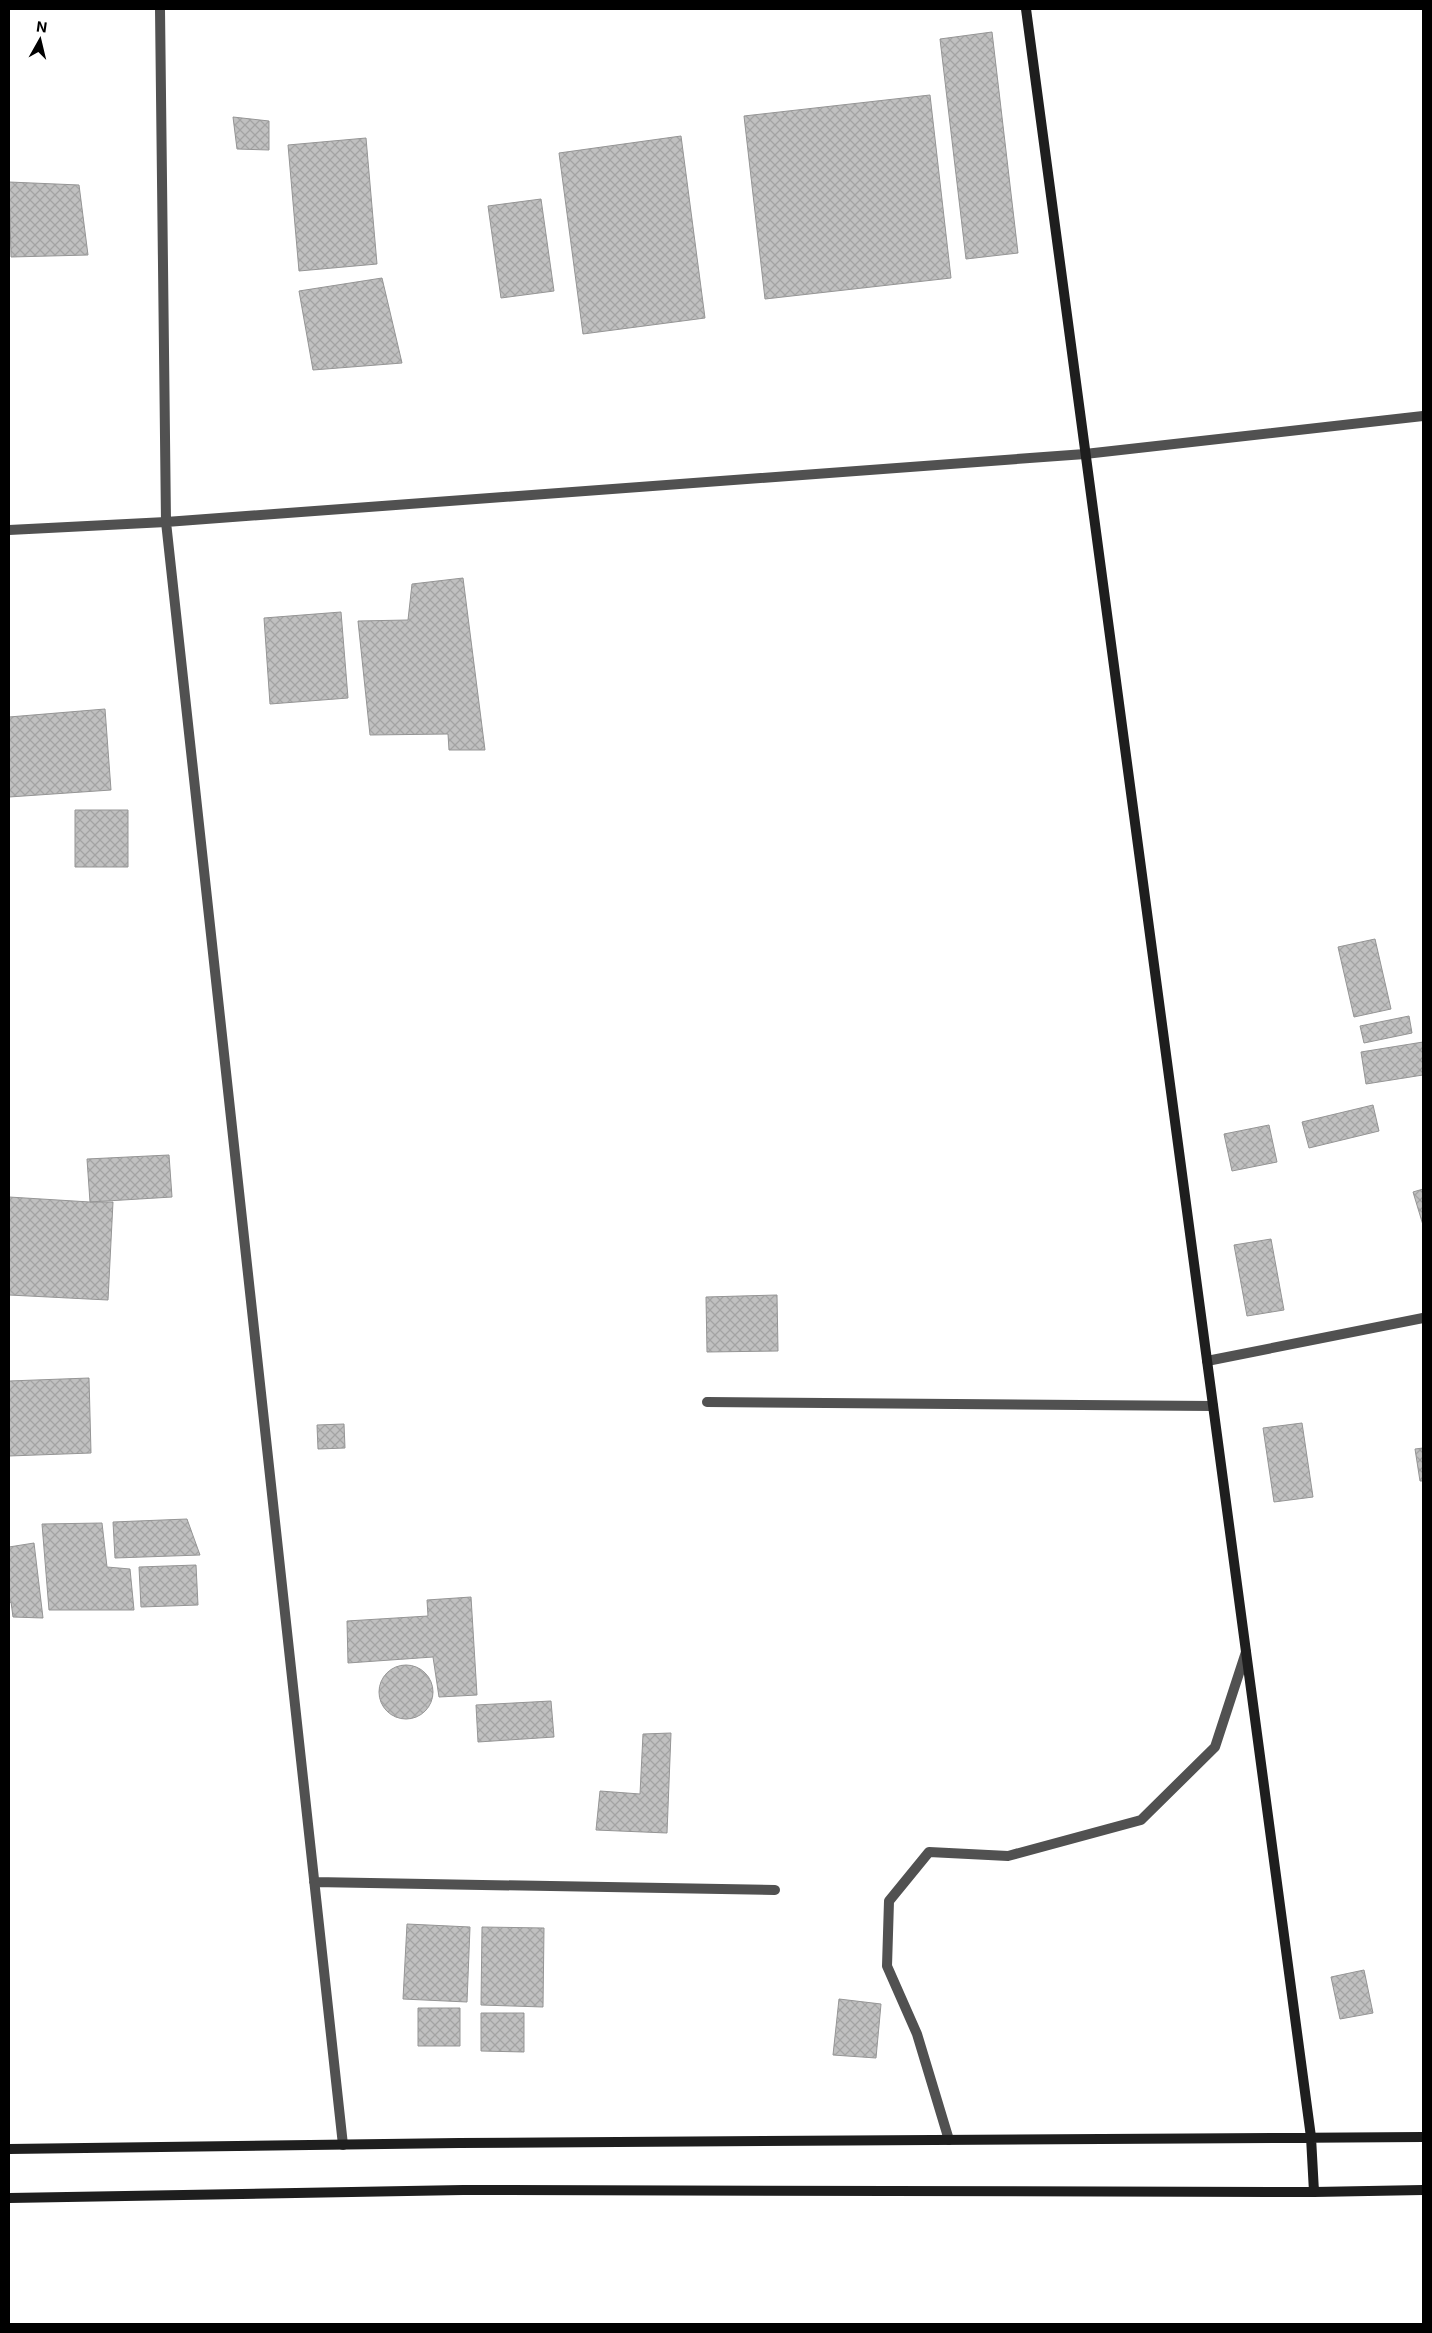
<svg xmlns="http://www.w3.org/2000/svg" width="1432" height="2333" viewBox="0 0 1432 2333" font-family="Inter,sans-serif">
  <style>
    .building { fill: url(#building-cross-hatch); stroke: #959595 }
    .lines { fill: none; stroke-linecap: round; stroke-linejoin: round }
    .street { stroke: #515151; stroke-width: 10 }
    .secondary { stroke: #1e1e1e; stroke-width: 10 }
  </style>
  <defs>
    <pattern id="building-cross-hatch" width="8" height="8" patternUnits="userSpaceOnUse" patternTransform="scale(1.25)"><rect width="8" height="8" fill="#c0c0c0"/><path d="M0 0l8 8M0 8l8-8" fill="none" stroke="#a3a3a3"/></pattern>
  </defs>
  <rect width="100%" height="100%" fill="#fff"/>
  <path class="building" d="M992,32l26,221 -52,6 -26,-220z
    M930,95l21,183 -186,21 -21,-183z
    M233,117l36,4v29l-32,-1z
    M681,136l24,182 -122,16 -24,-181z
    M366,138l11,126 -78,7 -11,-126z
    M9,182l70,3 9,70 -77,2z
    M541,199l13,92 -53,7 -13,-92z
    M382,278l20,85 -89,7 -14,-79z
    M463,578l22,172h-36l-1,-16 -78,1 -12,-114 50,-1 4,-36z
    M341,612l7,86 -78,6 -6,-86z
    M105,709l6,81 -102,7v-80z
    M75,810h53v57h-53z
    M1375,939l16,70 -37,8 -16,-70z
    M1409,1016l3,17 -48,10 -4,-17z
    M1423,1042v33l-57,9 -5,-32z
    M1373,1105l6,26 -70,17 -7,-26z
    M1269,1125l8,37 -45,9 -8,-37z
    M169,1155l3,42 -82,5 -3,-43z
    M1423,1189v36l-10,-33z
    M9,1197l81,5h23l-5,98 -99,-5z
    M1271,1239l13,71 -37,6 -13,-71z
    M777,1295l1,56 -71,1 -1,-55z
    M89,1378l2,75 -82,3v-75z
    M1302,1423l11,74 -39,5 -11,-74z
    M344,1424l1,24 -27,1 -1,-24z
    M1423,1448v33h-3l-5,-32z
    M187,1519l13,36 -85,3 -2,-36z
    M102,1523l5,44 23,2 4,41h-85l-7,-86z
    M34,1543l9,75 -30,-1 -2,-15 -2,1v-56z
    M196,1565l2,40 -57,2 -2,-40z
    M471,1597l6,98 -38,2 -6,-40 -85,6 -1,-42 81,-5 -1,-16z
    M379 1692a27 27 0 1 1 54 0a27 27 0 1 1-54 0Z
    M551,1701l3,36 -76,5 -2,-37z
    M671,1733l-4,100 -71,-3 4,-39 40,3 3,-60z
    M407,1924l63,3 -3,75 -64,-3z
    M482,1927l62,1 -1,79 -62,-2z
    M1364,1970l9,43 -33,6 -9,-42z
    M839,1999l42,5 -5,54 -43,-3z
    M418,2008h42v38h-42z
    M481,2013h43v39l-43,-1z"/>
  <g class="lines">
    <path class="street" d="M160,9l6,513 177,1623
      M9,530l157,-8 919,-68 338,-38
      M1207,1361l216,-43
      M707,1402l506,4
      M314,1882l461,8
      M949,2140l-32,-106 -30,-68 2,-65 40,-49 79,4 133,-36 74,-73 31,-95"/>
    <path class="secondary" d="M1026,9l285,2128 3,55
      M9,2149l450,-6 964,-6
      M9,2198l454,-8 851,2 109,-2"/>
  </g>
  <rect width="1432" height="2333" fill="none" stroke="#000000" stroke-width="20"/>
  <g transform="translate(40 40) rotate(8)" stroke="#ffffff" stroke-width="4" paint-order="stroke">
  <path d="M0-4L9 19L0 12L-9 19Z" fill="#000000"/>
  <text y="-8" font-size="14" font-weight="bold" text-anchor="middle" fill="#000000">N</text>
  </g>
</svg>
